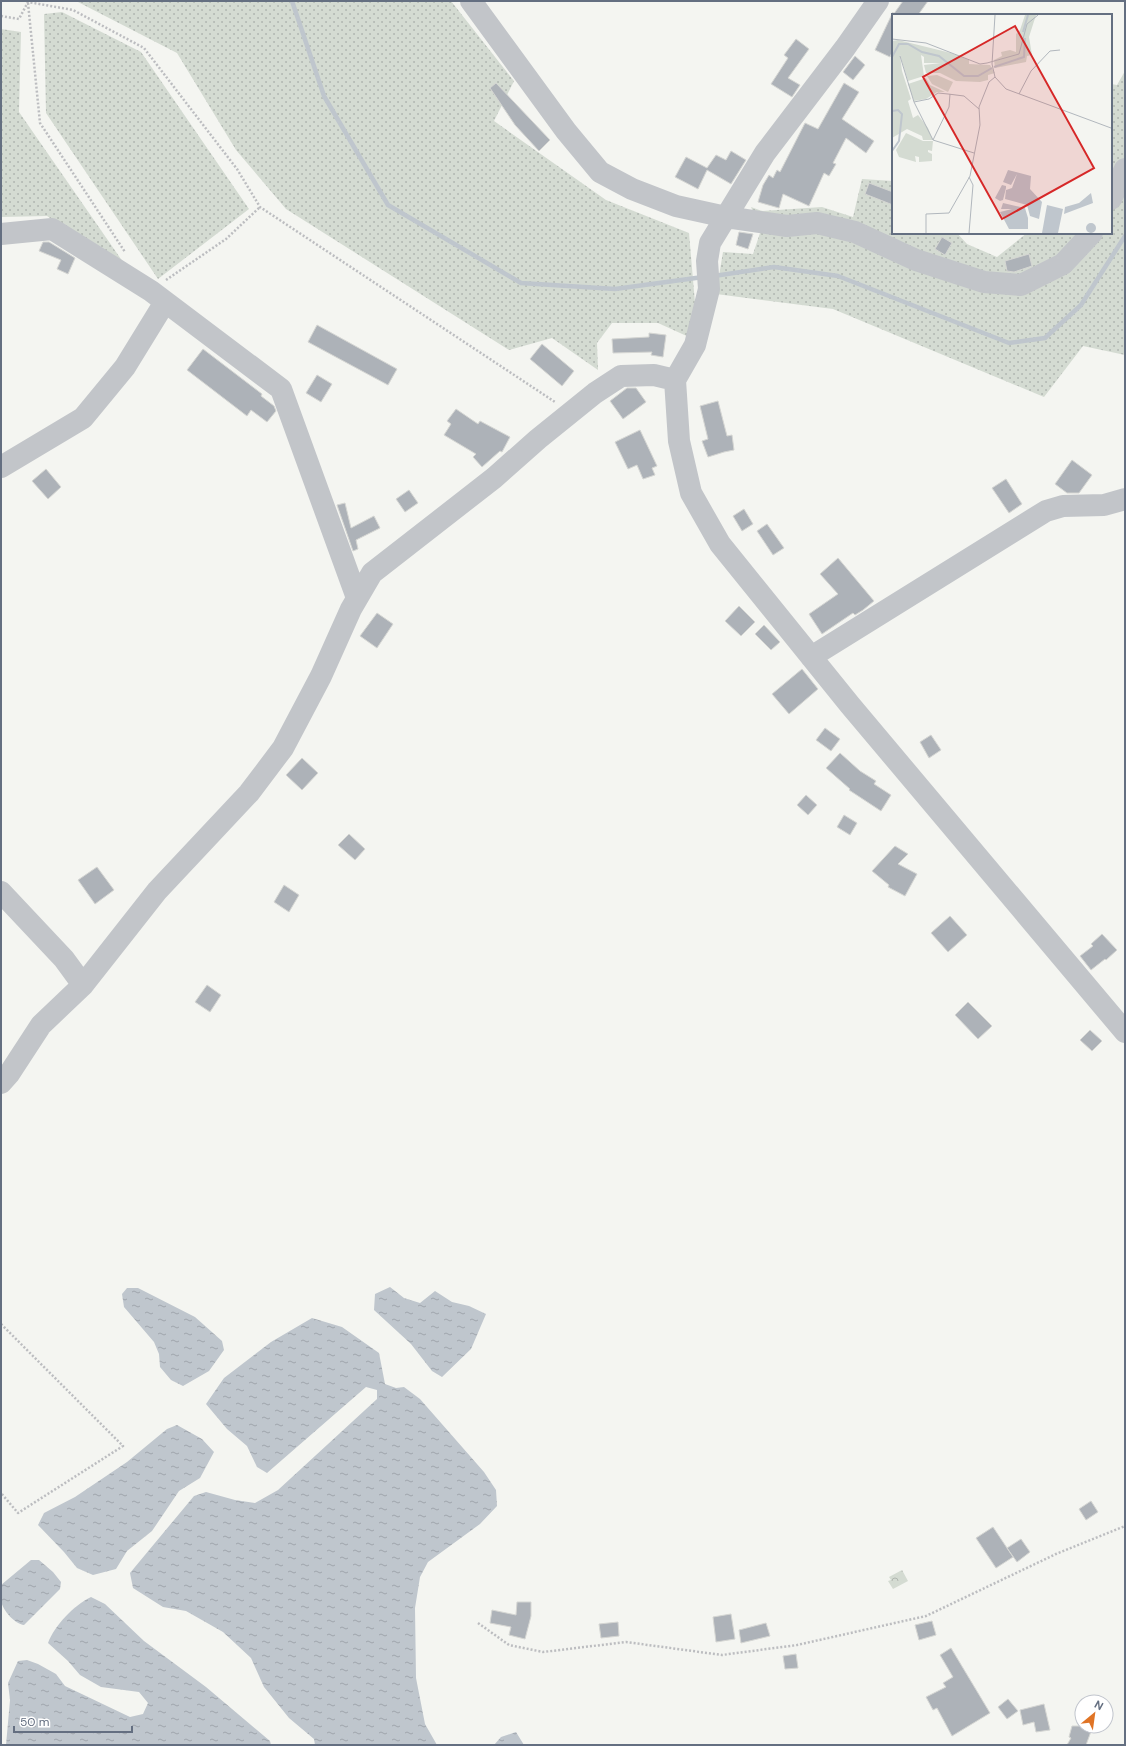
<svg xmlns="http://www.w3.org/2000/svg" width="1126" height="1746" viewBox="0 0 1126 1746" font-family="'DM Sans',sans-serif">
  <style>
    .grass { fill: url(#grass-dots) }
    .park { fill: url(#park-crowns) }
    .water { fill: url(#water-ripples) }
    .lines { fill: none; stroke-linecap: round; stroke-linejoin: round }
    .stream { stroke: #bfc6cd; stroke-width: 4.5 }
    .building { fill: #adb2b8; stroke: #d5d6d3 }
    .path { stroke: #bcbdc0; stroke-width: 2.5; stroke-dasharray: 2 2; stroke-linecap: butt }
    .minor { stroke: #c2c5c9; stroke-width: 22 }
    .inset-river { fill: none; stroke: #bfc6cd; stroke-width: 2 }
    .inset-road { fill: none; stroke: #b1b7bd; stroke-width: 1 }
    .view { fill: #d62828; fill-opacity: 0.15; stroke: #d62828; stroke-width: 2 }
    .inset-edge { fill: none; stroke: #646f81; stroke-width: 2 }
  </style>
  <defs>
    <pattern id="grass-dots" width="8" height="8" patternUnits="userSpaceOnUse"><rect width="8" height="8" fill="#d4dbd2"/><path d="M2 2h.1M6 6h.1" fill="none" stroke="#b0b6b0" stroke-width="1.8" stroke-linecap="round"/></pattern>
    <pattern id="park-crowns" width="20" height="18" patternUnits="userSpaceOnUse"><rect width="20" height="18" fill="#d4dbd2"/><path d="M2 6a3 3 0 1 1 6 0M12 15a3 3 0 1 1 6 0" fill="none" stroke="#b0b6b0"/></pattern>
    <pattern id="water-ripples" width="26" height="14" patternUnits="userSpaceOnUse"><rect width="26" height="14" fill="#bfc6cd"/><path d="M2 4q2-2 4 0t4 0M15 11q2-2 4 0t4 0" fill="none" stroke="#9fa5ac"/></pattern>
  </defs>
  <rect width="100%" height="100%" fill="#f4f5f1"/>
  <path class="grass" d="M76,1h375l63,80 -20,40 112,79 83,33 6,70 -4,35 -33,-15h-46l-15,20 1,27 -46,-32 -43,12 -223,-141 -50,-59 -59,-97z
    M62,12l79,40 108,157 -91,70 -112,-166 -2,-99z
    M1,29l20,3 -2,80 104,150 -15,-6 -61,-40 -46,1z
    M1125,71v284l-42,-9 -39,51 -211,-88 -117,-15 7,-42 30,2 8,-24 -10,-23 11,4 60,-4 31,10 9,-38 31,2v52h64l10,11 30,13 30,-24h84v-149l6,1z"/>
  <path class="park" d="M902,1570l6,11 -15,8 -5,-8 3,-1 -2,-3z"/>
  <path class="water" d="M390,1287l14,11 16,5 15,-12 17,11 17,4 17,8 -15,35 -29,28 -10,-6 -21,-27 -37,-34 1,-16z
    M127,1288h11l57,29 27,24 2,9 -15,21 -26,15 -12,-6 -11,-13 -1,-13 -5,-12 -30,-35 -2,-13z
    M312,1318l30,9 37,26 6,31 11,4 8,-1 16,12 64,73 12,18 1,16 -17,18 -52,38 -8,15 -5,31 1,70 9,46 12,21h-122l-1,-6 -25,-21 -25,-31 -13,-29 -28,-26 -37,-21 -23,-4 -30,-19 -3,-15 64,-77 12,-4 29,8 20,3 23,-13 99,-91v-9l-11,-3 -99,86 -10,-6 -10,-21 -20,-17 -21,-25 18,-26 47,-36z
    M177,1425l25,14 12,13 -14,26 -21,13 -27,40 -25,20 -11,18 -23,6 -16,-7 -13,-16 -26,-27 6,-12 31,-16 52,-35 40,-33z
    M31,1560h8l14,12 8,10 -1,7 -36,36c-9,-1 -21,-14 -23,-24 -1,-5 0,-11 0,-16z
    M91,1597l14,7 39,37 62,46 64,54 1,4h-265l4,-45 -2,-17 10,-22 9,-1 11,4 18,10 9,12 65,31 13,-3 5,-11 -9,-11 -38,-5 -21,-12 -12,-14 -20,-18c7,-18 25,-37 43,-46z
    M516,1732l8,13h-30l7,-8z"/>
  <g class="lines">
    <path class="stream" d="M292,1l32,95 64,109 133,78 94,6 88,-12
      M714,276l60,-9 64,9 171,67 36,-5 36,-33 44,-69"/>
  </g>
  <path class="building" d="M903,1h25l-10,14h-25v35l-3,7 -15,-7 18,-38v3z
    M796,39l13,10 -21,29 12,7 -8,12 -21,-13 17,-26 -4,-3z
    M855,56l10,9 -12,15 -10,-8z
    M496,83l54,57 -11,11 -24,-26 -25,-37z
    M844,83l15,9 -17,27 32,22 -8,12 -20,-15 -13,25 3,1 -7,12 -5,-3 -15,33 -26,-12 -4,14 -21,-6 5,-17 6,-10 4,3 4,-8 3,2 25,-49 13,6z
    M731,151l15,9 -15,24 -24,-14 -9,19 -23,-12 11,-20 21,11 9,-13 10,5z
    M869,183l24,9v13l-28,-11z
    M739,232l14,2 -5,15 -12,-4z
    M942,237l10,6 -7,12 -10,-6z
    M43,242h6l26,16 -7,16 -11,-5 4,-9 -22,-9z
    M1029,254l3,12 -18,6 -7,-1 -2,-10z
    M317,325l80,44 -9,16 -80,-43z
    M649,333l17,2 -3,22 -12,-2 1,-3 -39,1 -1,-14 37,-2z
    M542,344l32,27 -12,15 -32,-27z
    M203,349l59,45 -1,2 13,10 2,5 -9,11 -16,-12 -4,6 -60,-46z
    M317,375l15,9 -11,18 -15,-9z
    M627,388h9l10,14 -23,17 -13,-18z
    M718,401l9,35 5,-1 2,15 -10,2 -16,5 -6,-16 6,-2 -8,-33z
    M456,409l22,15 2,-3 30,16 -8,15 -2,-1 -18,16 -9,-10 3,-3 -32,-19 7,-11 -4,-3z
    M640,430l17,36 -5,2 3,7 -12,4 -6,-14 -9,4 -13,-27z
    M1072,460l20,15 -13,18h-12l-12,-9z
    M46,469l15,18 -13,12 -16,-18z
    M1006,479l16,25 -13,9 -17,-25z
    M409,490l9,13 -13,9 -9,-13z
    M345,503l6,25 23,-12 6,12 -24,12 2,9 -5,2 -16,-46z
    M744,509l9,15 -11,7 -9,-15z
    M767,524l17,24 -11,7 -16,-24z
    M838,558l36,43 -11,9 -8,5 -2,-2 -31,21 -13,-20 29,-20 -18,-20z
    M739,606l16,16 -14,14 -16,-15z
    M377,613l16,11 -16,24 -17,-12z
    M764,625l16,17 -9,8 -16,-16z
    M802,669l16,20 -29,25 -17,-20z
    M825,728l15,11 -9,12 -15,-11z
    M931,735l10,15 -12,8 -9,-16z
    M840,753l20,18 16,10 -2,3 17,11 -10,16 -32,-21 1,-1 -24,-21z
    M302,758l16,15 -16,17 -16,-15z
    M806,795l11,10 -9,10 -11,-10z
    M844,815l13,8 -7,12 -13,-8z
    M349,834l16,15 -10,11 -17,-15z
    M895,846l13,8 -10,10 19,10 -12,22 -17,-9 1,-2 -17,-14z
    M97,867l17,23 -19,14 -17,-24z
    M284,885l15,10 -10,17 -15,-10z
    M950,916l17,19 -19,17 -17,-19z
    M1102,934l15,16 -11,10 -1,-1 -14,11 -11,-14 13,-10 -2,-2z
    M207,985l14,10 -11,17 -15,-10z
    M968,1002l24,24 -14,13 -23,-24z
    M1090,1030l12,11 -10,10 -12,-11z
    M1091,1501l7,11 -12,8 -7,-11z
    M993,1527l20,30 -17,11 -20,-30z
    M1021,1539l9,13 -13,10 -10,-14z
    M517,1602h14v14l-6,23 -16,-4 2,-8 -21,-4 2,-13 24,5z
    M731,1614l4,25 -19,3 -3,-25z
    M932,1621l4,14 -17,5 -4,-15z
    M618,1622l1,14 -18,2 -2,-14z
    M766,1623l4,13 -29,7 -2,-13z
    M951,1648l39,65 -38,23 -15,-28 -4,2 -7,-13 20,-10 -3,-4 10,-6 -13,-22z
    M796,1654l2,14 -13,1 -2,-13z
    M1008,1699l10,12 -11,8 -9,-12z
    M1044,1704l6,26 -14,2 -2,-10 -11,3 -3,-15z
    M1072,1726h21l-7,19h-19l4,-7 -2,-1z"/>
  <g class="lines">
    <path class="path" d="M28,3l12,120 85,129
      M1,16l18,3 9,-17 45,8 71,38 93,121 23,38 295,195
      M166,280l60,-41 34,-32
      M1,1324l122,122 -105,67 -17,-20
      M478,1623l31,22 34,7 83,-10 96,13 75,-10 129,-29 130,-62 69,-28"/>
    <path class="minor" d="M471,1l95,130 34,41 32,17 44,17 50,11 61,9 30,-3 38,9 61,28 68,22 37,3 42,-21 29,-31
      M1111,199l14,-30
      M1,234l51,-5 99,62 130,98 76,209
      M675,380l4,61 12,52 29,51 130,161 275,327
      M1,467l82,-49 42,-51 40,-65
      M811,657l235,-146 17,-5 41,-1 21,-6
      M1,892l63,67 19,26
      M1,1083l8,-9 32,-49 42,-40 74,-94 92,-98 34,-45 38,-72 30,-67 21,-36 122,-95 44,-39 57,-46 26,-17 33,-1 21,5 20,-35 14,-56 -2,-28 3,-18 55,-90 80,-105 33,-47"/>
  </g>
  <g transform="translate(892 14)">
    <rect width="220" height="220" fill="#f4f5f1"/>
    <path d="M133,1h11l-7,22 3,18 -5,1 -1,6 -31,6 -1,-8 8,-4 -1,-4 9,-2 6,2v-18l4,-4zM6,26l53,13 18,7v4l21,1 5,8 -7,2v5l-8,2 -24,-1 -16,-8h-14l-2,-8 17,-2h-17v-6l-3,-2 3,21 -16,5 -8,-26 2,16 9,28 -3,2 5,17 5,-3 10,13 5,12h-10l-1,-4 -15,-7 -15,9v-97zM45,61l16,7 -5,10 -16,-8 -5,-8zM34,64l4,7 15,7h-8l-11,7 -12,2 -6,-17zM14,119l17,8h10l-1,10 -4,-1v2l4,2v7l-13,1v-5l-4,-1 1,6 -17,-5 -3,-7z" fill="#d4dbd2"/>
    <path d="M116,156l23,6 -1,13 12,13 -3,17 -9,-3 -3,-11 -22,-6 1,-9 6,-2 5,-14 -6,11 -8,-3zM110,171l4,1v2l-3,12 -3,1 -5,-3zM199,179l2,10 -29,11 1,-7 14,-4zM111,189l22,5 3,10v11h-19l-9,-17 12,-3h-11zM155,191l16,4 -5,24h-16zM194 214a5 5 0 1 1 10 0a5 5 0 1 1-10 0Z" fill="#bfc6cd"/>
    <path class="inset-river" d="M131,18l5,-17M0,43l7,-13h9l14,8 17,4 25,20h14l14,-8M102,53l30,-10 1,-19M0,54v20M0,97l6,-1 4,4 -3,27 -7,10"/>
    <path class="inset-road" d="M0,25l34,4 54,21 7,-1 32,-9 8,-30 11,-9M8,42l14,46M103,63l11,12 105,39M127,80l12,-23 19,-20 10,-1M41,126l-19,-38 15,-3 9,-6 10,1 16,2 15,13M41,126l16,-33 1,-13M41,126l41,13M34,219v-19l23,-1 21,-37 10,-51 -1,-18 10,-25 6,-5 -3,-13 3,-49M77,219l4,-48 -4,-8"/>
    <path class="view" d="M123,12l79,142 -92,51 -79,-142z"/>
    <rect width="220" height="220" class="inset-edge"/>
  </g>
  <rect width="1126" height="1746" fill="none" stroke="#646f81" stroke-width="4"/>
  <g transform="translate(1094 1714) rotate(29)"><circle r="19" fill="#ffffff" stroke="#c1c5cd"/>
  <path d="M0-3L7 15L0 10L-7 15Z" fill="#e07425"/>
  <text y="-6" font-size="11" font-weight="bold" text-anchor="middle" fill="#646f81">N</text>
  </g>
  <path d="M14 1726v6h118v-6" fill="none" stroke="#646f81" stroke-width="2"/>
  <text x="20" y="1726" font-size="12" fill="#646f81" stroke="#ffffff" stroke-width="3" paint-order="stroke">50 m</text>
</svg>
